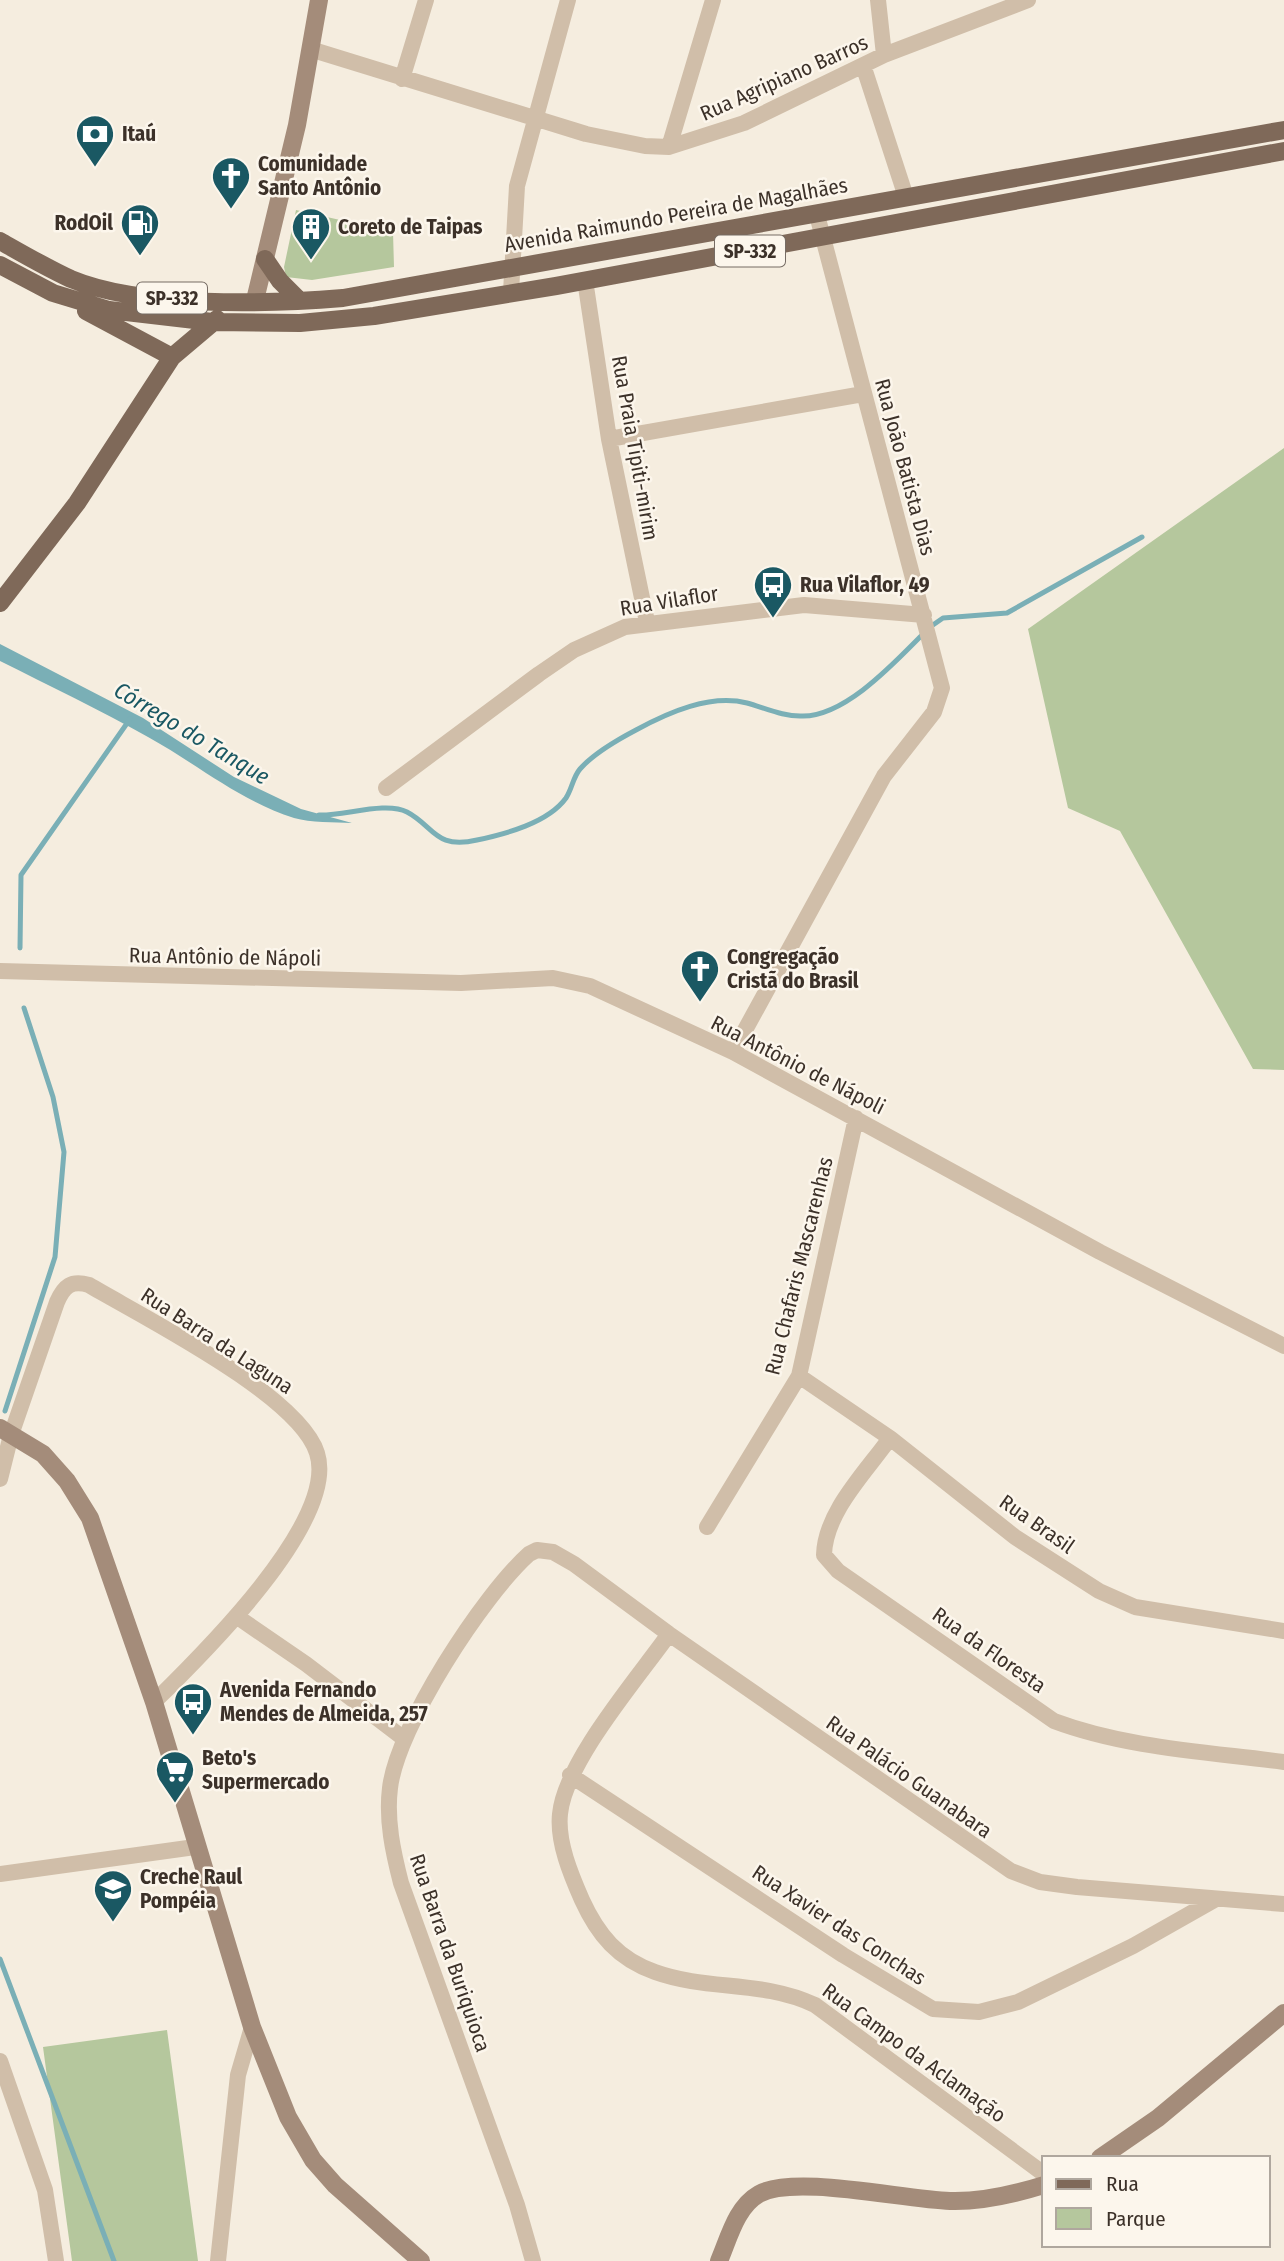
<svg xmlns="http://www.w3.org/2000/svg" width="1284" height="2261" viewBox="0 0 1284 2261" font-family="'Fira Sans Condensed',sans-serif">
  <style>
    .green { fill: #b5c79d }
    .water { fill: #7aafb6 }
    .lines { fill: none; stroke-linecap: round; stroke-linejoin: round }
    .stream { stroke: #7aafb6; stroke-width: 5 }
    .street { stroke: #d0bea9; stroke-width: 16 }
    .secondary { stroke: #a48c7a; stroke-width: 18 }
    .primary { stroke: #7f6959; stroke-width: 18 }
    .labels { text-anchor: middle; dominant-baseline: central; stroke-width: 5; stroke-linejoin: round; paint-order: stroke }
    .shield { fill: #fcf6ec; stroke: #766c64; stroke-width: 2 }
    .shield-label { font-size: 19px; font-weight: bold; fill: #3c3129 }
    .street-label { font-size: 21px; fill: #3c3129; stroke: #fcf6ec }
    .poi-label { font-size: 21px; font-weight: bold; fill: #3c3129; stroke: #fcf6ec; text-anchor: start }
    .water-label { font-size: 23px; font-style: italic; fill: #1a5863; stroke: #fcf6ec }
  </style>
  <rect width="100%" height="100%" fill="#f5eddf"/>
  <path class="green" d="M296,210l97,22 1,35 -82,13 -26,-3 -2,-10z
    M1284,448v622l-31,-1 -133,-238 -52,-23 -40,-179z
    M167,2030l31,231h-126l-29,-214z"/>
  <path class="water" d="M0,644l143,74 91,59 67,32 51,14c-18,-1 -41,0 -58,-5 -54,-17 -97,-54 -146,-81 -48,-27 -98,-51 -148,-76z"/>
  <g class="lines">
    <path class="stream" d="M930,627l13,-9 64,-5 135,-76
      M319,815c25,1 67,-14 88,-3 27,14 28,38 70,28 28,-6 71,-17 89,-42 6,-9 7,-21 14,-29 14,-16 37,-29 56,-39 33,-18 74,-36 111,-27 18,5 37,14 56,13 43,0 92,-54 120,-82
      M20,948l1,-73 109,-156
      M5,1411l50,-154 9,-105 -11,-55 -29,-89
      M0,1959l114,302"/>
    <path class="street" d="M878,0l6,55
      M310,49l276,85 59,12 24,1 75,-24 140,-68 144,-55
      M863,65l43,132
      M402,79l24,-79
      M669,147l44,-147
      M585,280l24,159 38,183
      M511,292l6,-106 51,-186
      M609,439l254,-45
      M386,788l153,-114 35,-24 51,-23 179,-22 120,10
      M0,971l461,12 92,-5 37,8 143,66 367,200 184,94
      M733,1052l151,-276 50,-64 8,-24 -125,-473
      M799,1376l91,62 125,99 84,54 36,16 149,24
      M890,1438c-24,34 -65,74 -66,117l14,16 216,150c72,27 154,31 230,41
      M0,1479l11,-44 46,-133c7,-16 14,-22 32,-17 54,32 210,110 228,168 22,68 -116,203 -163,249
      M707,1527l92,-151 57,-258
      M236,1616l70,48 97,74
      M669,1634c-32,45 -104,128 -109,180 -3,28 11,61 22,86 16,35 36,59 73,72 53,19 107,8 160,33l229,169
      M570,1775l273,180 90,54 46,3 39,-10 115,-56 83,-47
      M0,1874l195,-27
      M0,2061l45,129 11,71
      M218,2261l20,-186 14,-48
      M533,2261l-16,-56 -116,-322c-8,-31 -15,-63 -11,-95 7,-61 93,-193 139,-234l8,-4 16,2 21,12 95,70 342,237 29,11 37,5 207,17"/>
    <path class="secondary" d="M255,300l42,-175 22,-125
      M0,1428l43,26 24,27 23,37 64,184 98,325 36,90 25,43 22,25 86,76
      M1100,2158l58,-40 126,-105
      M719,2261c10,-23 17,-54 40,-67 36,-20 146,6 191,7 31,1 65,-7 94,-16"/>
    <path class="primary" d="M0,241c23,13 47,27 71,38 69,29 198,25 272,19l941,-168
      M265,259l15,22 20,20
      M0,265l53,28 56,17 103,12 88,1 74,-7 182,-30 728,-135
      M86,311l86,46
      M0,603l77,-100 95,-146 45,-38"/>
  </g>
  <defs>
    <g id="bank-pin" transform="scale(2.0125)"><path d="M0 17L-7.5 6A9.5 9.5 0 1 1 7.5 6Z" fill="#1a5863" stroke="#fcf6ec"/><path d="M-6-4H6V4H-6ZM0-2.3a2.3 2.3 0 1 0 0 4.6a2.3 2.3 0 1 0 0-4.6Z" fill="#fff"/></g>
    <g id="church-pin" transform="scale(2.0125)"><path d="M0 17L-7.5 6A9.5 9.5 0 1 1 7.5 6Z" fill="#1a5863" stroke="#fcf6ec"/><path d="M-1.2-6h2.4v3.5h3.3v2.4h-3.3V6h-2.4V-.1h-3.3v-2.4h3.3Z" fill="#fff"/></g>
    <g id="fuel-pin" transform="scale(2.0125)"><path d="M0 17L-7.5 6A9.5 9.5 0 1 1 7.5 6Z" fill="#1a5863" stroke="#fcf6ec"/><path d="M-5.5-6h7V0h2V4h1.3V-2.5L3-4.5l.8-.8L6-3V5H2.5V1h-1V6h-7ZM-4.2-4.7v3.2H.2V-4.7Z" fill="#fff"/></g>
    <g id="building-pin" transform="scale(2.0125)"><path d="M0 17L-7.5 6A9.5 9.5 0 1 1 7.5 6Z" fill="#1a5863" stroke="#fcf6ec"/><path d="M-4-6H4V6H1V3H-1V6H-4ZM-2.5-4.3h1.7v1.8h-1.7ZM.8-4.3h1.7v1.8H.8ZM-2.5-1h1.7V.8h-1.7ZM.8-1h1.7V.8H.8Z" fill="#fff"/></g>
    <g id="bus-pin" transform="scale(2.0125)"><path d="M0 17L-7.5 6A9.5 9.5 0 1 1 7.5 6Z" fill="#1a5863" stroke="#fcf6ec"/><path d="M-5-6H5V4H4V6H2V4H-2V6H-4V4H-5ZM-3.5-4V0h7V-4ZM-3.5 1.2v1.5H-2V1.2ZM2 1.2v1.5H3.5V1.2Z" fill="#fff"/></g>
    <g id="supermarket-pin" transform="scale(2.0125)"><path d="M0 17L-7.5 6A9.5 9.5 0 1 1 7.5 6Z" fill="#1a5863" stroke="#fcf6ec"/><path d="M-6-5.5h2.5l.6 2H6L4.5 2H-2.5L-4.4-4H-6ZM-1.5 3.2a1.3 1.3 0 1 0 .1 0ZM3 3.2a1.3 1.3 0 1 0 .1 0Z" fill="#fff"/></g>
    <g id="school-pin" transform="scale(2.0125)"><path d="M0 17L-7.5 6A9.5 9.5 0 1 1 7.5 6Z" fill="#1a5863" stroke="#fcf6ec"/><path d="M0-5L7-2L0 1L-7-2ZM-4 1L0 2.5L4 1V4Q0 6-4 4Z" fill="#fff"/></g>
  </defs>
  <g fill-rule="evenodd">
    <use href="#bank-pin" x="95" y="134"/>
    <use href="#church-pin" x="231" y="176"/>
    <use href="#fuel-pin" x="140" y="223"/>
    <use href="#building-pin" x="311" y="227"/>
    <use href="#bus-pin" x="773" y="585"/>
    <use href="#church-pin" x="700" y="969"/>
    <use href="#bus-pin" x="193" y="1702"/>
    <use href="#supermarket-pin" x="175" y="1770"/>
    <use href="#school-pin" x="113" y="1889"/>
  </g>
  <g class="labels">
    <g class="shield">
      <rect x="715" y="235.5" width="70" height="31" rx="5"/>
      <rect x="137" y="282.5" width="70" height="31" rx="5"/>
    </g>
    <g class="shield-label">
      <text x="750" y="251">SP-332</text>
      <text x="172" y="298">SP-332</text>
    </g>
    <g class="street-label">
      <text transform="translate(784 78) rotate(-24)">Rua Agripiano Barros</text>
      <text transform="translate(676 215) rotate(-10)">Avenida Raimundo Pereira de Magalhães</text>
      <text transform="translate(635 448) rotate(80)">Rua Praia Tipiti-mirim</text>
      <text transform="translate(905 467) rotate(75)">Rua João Batista Dias</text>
      <text transform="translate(669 601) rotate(-9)">Rua Vilaflor</text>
      <text transform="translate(225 957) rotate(1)">Rua Antônio de Nápoli</text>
      <text transform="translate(798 1065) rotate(27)">Rua Antônio de Nápoli</text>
      <text transform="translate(799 1266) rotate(-76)">Rua Chafaris Mascarenhas</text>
      <text transform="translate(217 1341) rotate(33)">Rua Barra da Laguna</text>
      <text transform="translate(1037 1524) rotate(35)">Rua Brasil</text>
      <text transform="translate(989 1650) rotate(35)">Rua da Floresta</text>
      <text transform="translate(909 1777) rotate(35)">Rua Palácio Guanabara</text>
      <text transform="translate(839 1925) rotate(33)">Rua Xavier das Conchas</text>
      <text transform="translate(450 1953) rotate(71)">Rua Barra da Buriquioca</text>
      <text transform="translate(914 2053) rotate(36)">Rua Campo da Aclamação</text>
    </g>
    <g class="poi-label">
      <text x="122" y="134">Itaú</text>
      <text x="258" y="164">Comunidade<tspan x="258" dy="24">Santo Antônio</tspan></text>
      <text x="113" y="223" text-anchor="end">RodOil</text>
      <text x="338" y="227">Coreto de Taipas</text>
      <text x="800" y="585">Rua Vilaflor, 49</text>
      <text x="727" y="957">Congregação<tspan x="727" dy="24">Cristã do Brasil</tspan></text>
      <text x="220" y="1690">Avenida Fernando<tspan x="220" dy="24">Mendes de Almeida, 257</tspan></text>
      <text x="202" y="1758">Beto's<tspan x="202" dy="24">Supermercado</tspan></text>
      <text x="140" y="1877">Creche Raul<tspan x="140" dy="24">Pompéia</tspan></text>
    </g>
    <g class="water-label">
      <text transform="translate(192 733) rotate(31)">Córrego do Tanque</text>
    </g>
  </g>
  <rect x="1042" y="2156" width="228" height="91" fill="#fcf6ec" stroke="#afa79e" stroke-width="2"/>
  <rect x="1056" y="2179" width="35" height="10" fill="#7f6959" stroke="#afa79e" stroke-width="2"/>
  <text x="1106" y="2191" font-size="21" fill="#3c3129">Rua</text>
  <rect x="1056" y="2208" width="35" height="21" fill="#b5c79d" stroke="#afa79e" stroke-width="2"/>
  <text x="1106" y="2226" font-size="21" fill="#3c3129">Parque</text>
</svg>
